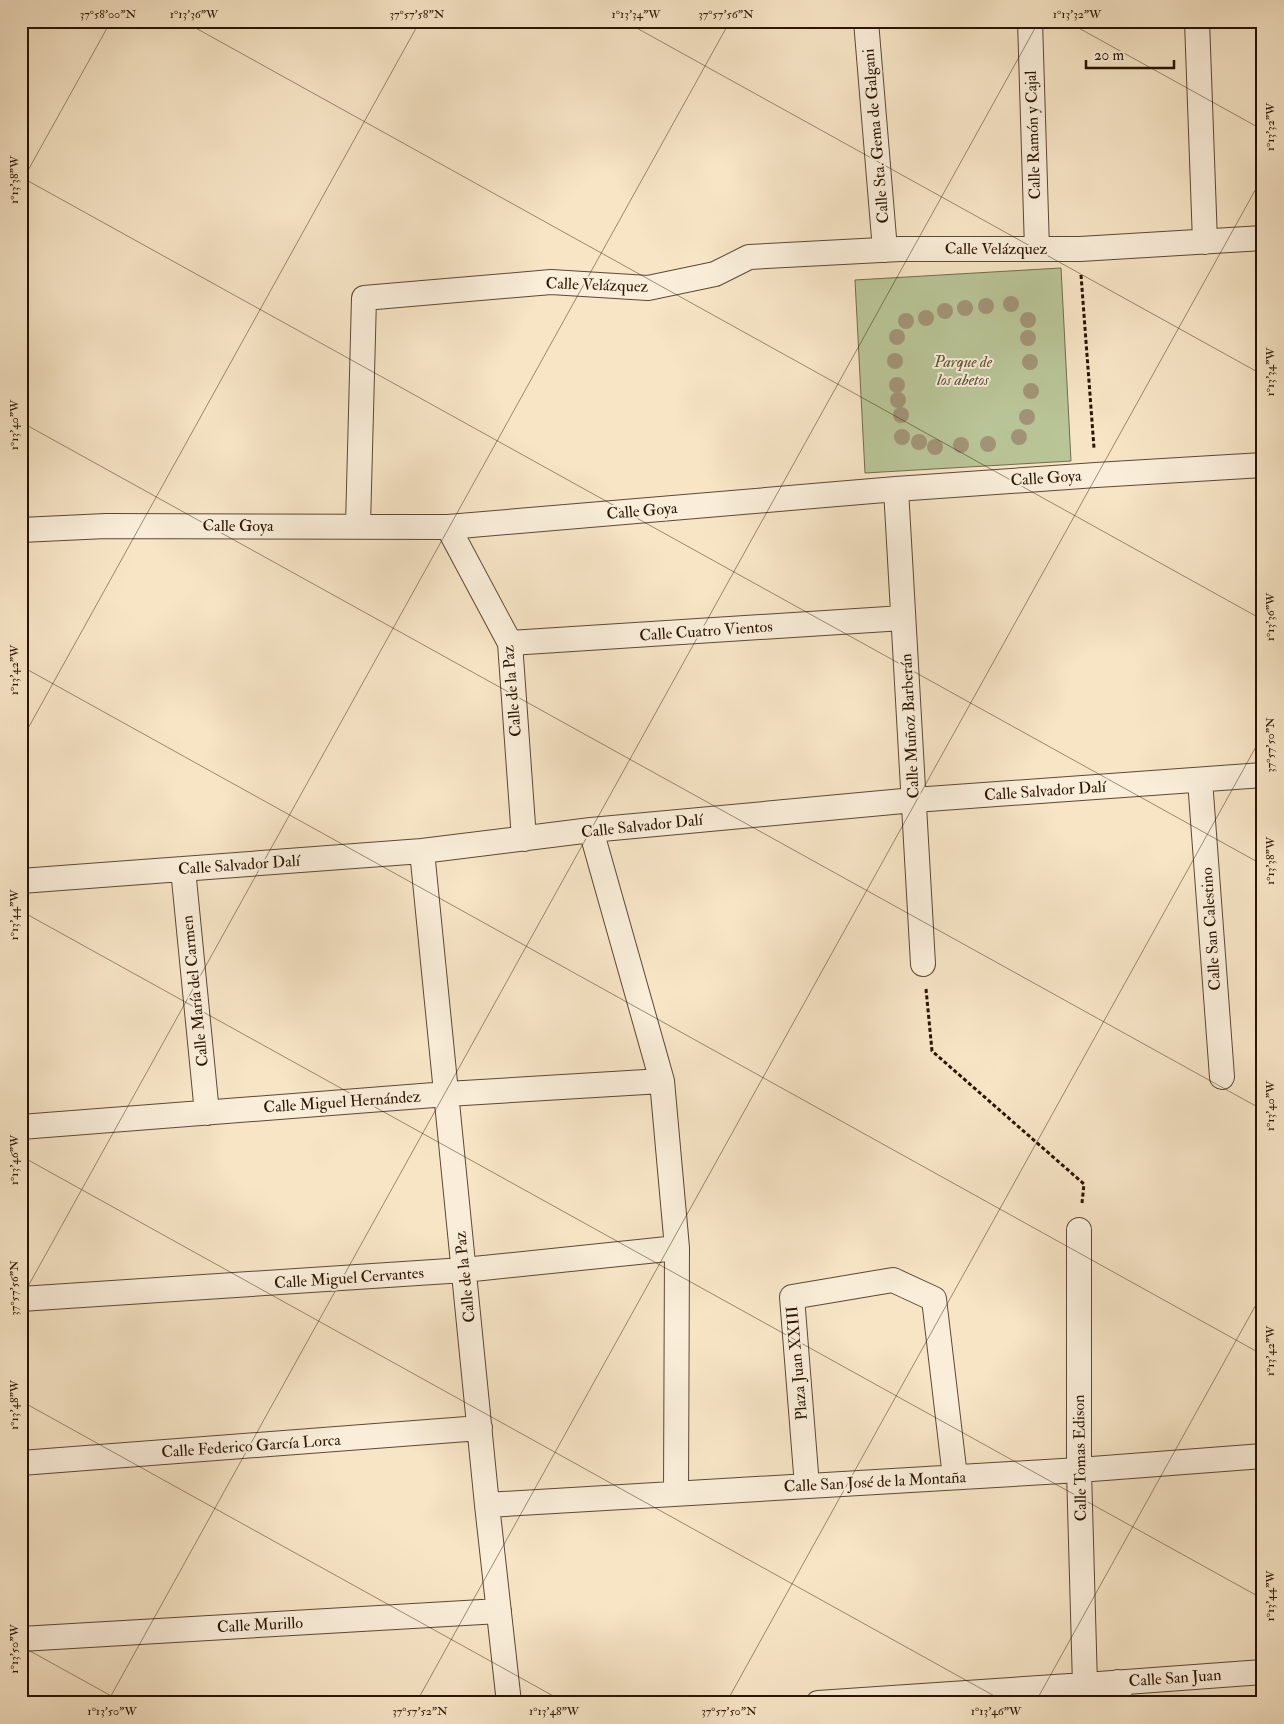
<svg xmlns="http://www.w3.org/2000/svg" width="1284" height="1724" viewBox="0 0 1284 1724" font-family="'IM FELL Double Pica',serif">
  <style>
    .green { fill: #b9c598; stroke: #716c4c }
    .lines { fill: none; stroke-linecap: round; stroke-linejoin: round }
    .street-casing { stroke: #5c4832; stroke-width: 26 }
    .path { stroke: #291400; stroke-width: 3; stroke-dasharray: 4 2.5; stroke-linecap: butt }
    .street { stroke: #faeeda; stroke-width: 24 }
    .tree { fill: #a19476 }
    .ticks { fill: none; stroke: #291400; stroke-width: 1; stroke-opacity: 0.45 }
    .labels { text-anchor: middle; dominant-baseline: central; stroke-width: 4; stroke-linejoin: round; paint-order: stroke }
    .street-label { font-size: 16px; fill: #291400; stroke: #faeeda }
    .park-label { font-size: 16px; font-style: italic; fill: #5b5235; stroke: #faeeda }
    .neatline { fill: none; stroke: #291400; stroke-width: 2 }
    .ticks-label { font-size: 12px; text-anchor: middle; fill: #291400 }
  </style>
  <rect width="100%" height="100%" fill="#f7e5c6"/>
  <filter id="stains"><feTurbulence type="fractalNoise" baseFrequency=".004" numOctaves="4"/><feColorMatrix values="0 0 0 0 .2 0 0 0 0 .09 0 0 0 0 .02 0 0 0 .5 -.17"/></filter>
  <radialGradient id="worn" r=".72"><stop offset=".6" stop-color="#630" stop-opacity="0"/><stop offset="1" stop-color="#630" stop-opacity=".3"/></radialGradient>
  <path class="green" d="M1061,268l10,193 -206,12 -10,-193z"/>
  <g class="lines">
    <g class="street-casing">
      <path id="street" d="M866,21l19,229
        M1030,21l7,228
        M1197,21l8,221
        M896,489l27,475
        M358,526l6,-228 187,-16 97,6 67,-14 34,-17 151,-8h180l183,-11
        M448,527l62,116 14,196
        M21,530l85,-4 342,1 448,-38 200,-14 167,-10
        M510,643l393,-25
        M1200,780l22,297
        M591,830l71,251 15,167 -1,245
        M422,851l65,654 22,198
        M183,869l24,244
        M21,881l401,-30 169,-21 323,-30 349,-25
        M21,1127l426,-33 215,-13
        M1079,1230v240l6,215
        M21,1299l443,-29 213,-22
        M21,1463l459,-35
        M807,1486l-15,-189 101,-17 41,19 21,178
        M487,1505l592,-35 184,-14
        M21,1639l478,-28
        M1118,1682l2,21
        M818,1703l267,-18 178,-13"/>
    </g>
    <path class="path" d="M1081,275l13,173
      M926,989l6,62 152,133 -2,19"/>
    <use href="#street" class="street"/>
  </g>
  <g class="tree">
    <circle cx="1011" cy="304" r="8"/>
    <circle cx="986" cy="306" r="8"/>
    <circle cx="965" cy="308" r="8"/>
    <circle cx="945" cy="311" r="8"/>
    <circle cx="926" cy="318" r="8"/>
    <circle cx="1028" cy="320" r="8"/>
    <circle cx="906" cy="321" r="8"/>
    <circle cx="897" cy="337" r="8"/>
    <circle cx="1028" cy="338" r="8"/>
    <circle cx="895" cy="361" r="8"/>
    <circle cx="1030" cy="362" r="8"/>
    <circle cx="897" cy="385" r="8"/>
    <circle cx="1031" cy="391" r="8"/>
    <circle cx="898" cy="400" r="8"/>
    <circle cx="901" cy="415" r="8"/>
    <circle cx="1027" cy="417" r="8"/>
    <circle cx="902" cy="437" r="8"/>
    <circle cx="1019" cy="437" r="8"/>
    <circle cx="919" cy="442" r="8"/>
    <circle cx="988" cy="444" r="8"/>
    <circle cx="961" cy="445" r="8"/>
    <circle cx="935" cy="447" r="8"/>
  </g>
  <path class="ticks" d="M183,21l1080,599M624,21l639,354M1066,21l197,109M21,177l1242,688M21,183l90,-162M21,422l1242,688M21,666l1242,689M21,741l399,-720M21,911l1242,688M21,1156l986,547M21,1299l709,-1278M21,1401l545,302M21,1646l103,57M107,1703l932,-1682M416,1703l847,-1527M726,1703l537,-969M1035,1703l228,-411"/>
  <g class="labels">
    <g class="street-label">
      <text transform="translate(1033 135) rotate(-92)">Calle Ramón y Cajal</text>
      <text transform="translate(876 136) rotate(-95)">Calle Sta. Gema de Galgani</text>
      <text x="996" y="249">Calle Velázquez</text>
      <text transform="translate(597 285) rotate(2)">Calle Velázquez</text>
      <text transform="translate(1046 478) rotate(-4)">Calle Goya</text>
      <text transform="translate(642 511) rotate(-5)">Calle Goya</text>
      <text x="238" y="526">Calle Goya</text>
      <text transform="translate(706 631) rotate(-4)">Calle Cuatro Vientos</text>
      <text transform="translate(512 691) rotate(-95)">Calle de la Paz</text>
      <text transform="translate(910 726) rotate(-93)">Calle Muñoz Barberán</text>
      <text transform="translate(1045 791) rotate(-4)">Calle Salvador Dalí</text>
      <text transform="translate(642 826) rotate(-6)">Calle Salvador Dalí</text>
      <text transform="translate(239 865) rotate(-4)">Calle Salvador Dalí</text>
      <text transform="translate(1211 929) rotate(-94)">Calle San Calestino</text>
      <text transform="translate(195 991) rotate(-96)">Calle María del Carmen</text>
      <text transform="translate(342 1102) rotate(-4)">Calle Miguel Hernández</text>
      <text transform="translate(465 1277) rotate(-96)">Calle de la Paz</text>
      <text transform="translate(349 1278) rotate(-4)">Calle Miguel Cervantes</text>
      <text transform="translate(797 1363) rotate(-95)">Plaza Juan XXIII</text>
      <text transform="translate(251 1446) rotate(-4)">Calle Federico García Lorca</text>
      <text transform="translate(1080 1458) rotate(-91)">Calle Tomas Edison</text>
      <text transform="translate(875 1482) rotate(-3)">Calle San José de la Montaña</text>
      <text transform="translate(260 1625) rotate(-3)">Calle Murillo</text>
      <text transform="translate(1175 1678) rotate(-4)">Calle San Juan</text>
    </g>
    <g class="park-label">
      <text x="963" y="362">Parque de<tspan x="963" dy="18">los abetos</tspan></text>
    </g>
  </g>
  <rect width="1284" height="1724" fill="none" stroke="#f7e5c6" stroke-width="55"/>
  <path d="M1086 60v8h88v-8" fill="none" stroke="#291400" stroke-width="2.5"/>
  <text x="1094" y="60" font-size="15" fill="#291400" stroke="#faeeda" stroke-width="4" paint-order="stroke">20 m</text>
  <rect x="28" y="28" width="1228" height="1668" class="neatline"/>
  <g class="ticks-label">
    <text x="108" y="18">37°58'00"N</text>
    <text x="194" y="18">1°13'36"W</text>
    <text x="417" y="18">37°57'58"N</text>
    <text x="636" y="18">1°13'34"W</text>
    <text x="726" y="18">37°57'56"N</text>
    <text x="1077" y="18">1°13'32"W</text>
    <text transform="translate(1270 127) rotate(-90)" y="4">1°13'32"W</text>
    <text transform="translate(14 180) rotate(-90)" y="4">1°13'38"W</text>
    <text transform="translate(1270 372) rotate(-90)" y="4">1°13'34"W</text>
    <text transform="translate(14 425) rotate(-90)" y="4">1°13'40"W</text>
    <text transform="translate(1270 617) rotate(-90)" y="4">1°13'36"W</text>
    <text transform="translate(14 670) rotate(-90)" y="4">1°13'42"W</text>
    <text transform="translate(1270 745) rotate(-90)" y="4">37°57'50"N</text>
    <text transform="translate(1270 861) rotate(-90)" y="4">1°13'38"W</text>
    <text transform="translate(14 915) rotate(-90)" y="4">1°13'44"W</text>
    <text transform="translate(1270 1106) rotate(-90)" y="4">1°13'40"W</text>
    <text transform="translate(14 1160) rotate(-90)" y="4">1°13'46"W</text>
    <text transform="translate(14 1288) rotate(-90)" y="4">37°57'56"N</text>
    <text transform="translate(1270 1351) rotate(-90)" y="4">1°13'42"W</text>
    <text transform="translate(14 1405) rotate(-90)" y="4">1°13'48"W</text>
    <text transform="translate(1270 1596) rotate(-90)" y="4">1°13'44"W</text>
    <text transform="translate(14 1649) rotate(-90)" y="4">1°13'50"W</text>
    <text x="112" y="1715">1°13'50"W</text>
    <text x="420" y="1715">37°57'52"N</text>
    <text x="554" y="1715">1°13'48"W</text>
    <text x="729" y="1715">37°57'50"N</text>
    <text x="996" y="1715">1°13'46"W</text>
  </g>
  <rect width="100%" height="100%" filter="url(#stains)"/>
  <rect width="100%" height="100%" fill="url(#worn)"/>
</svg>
